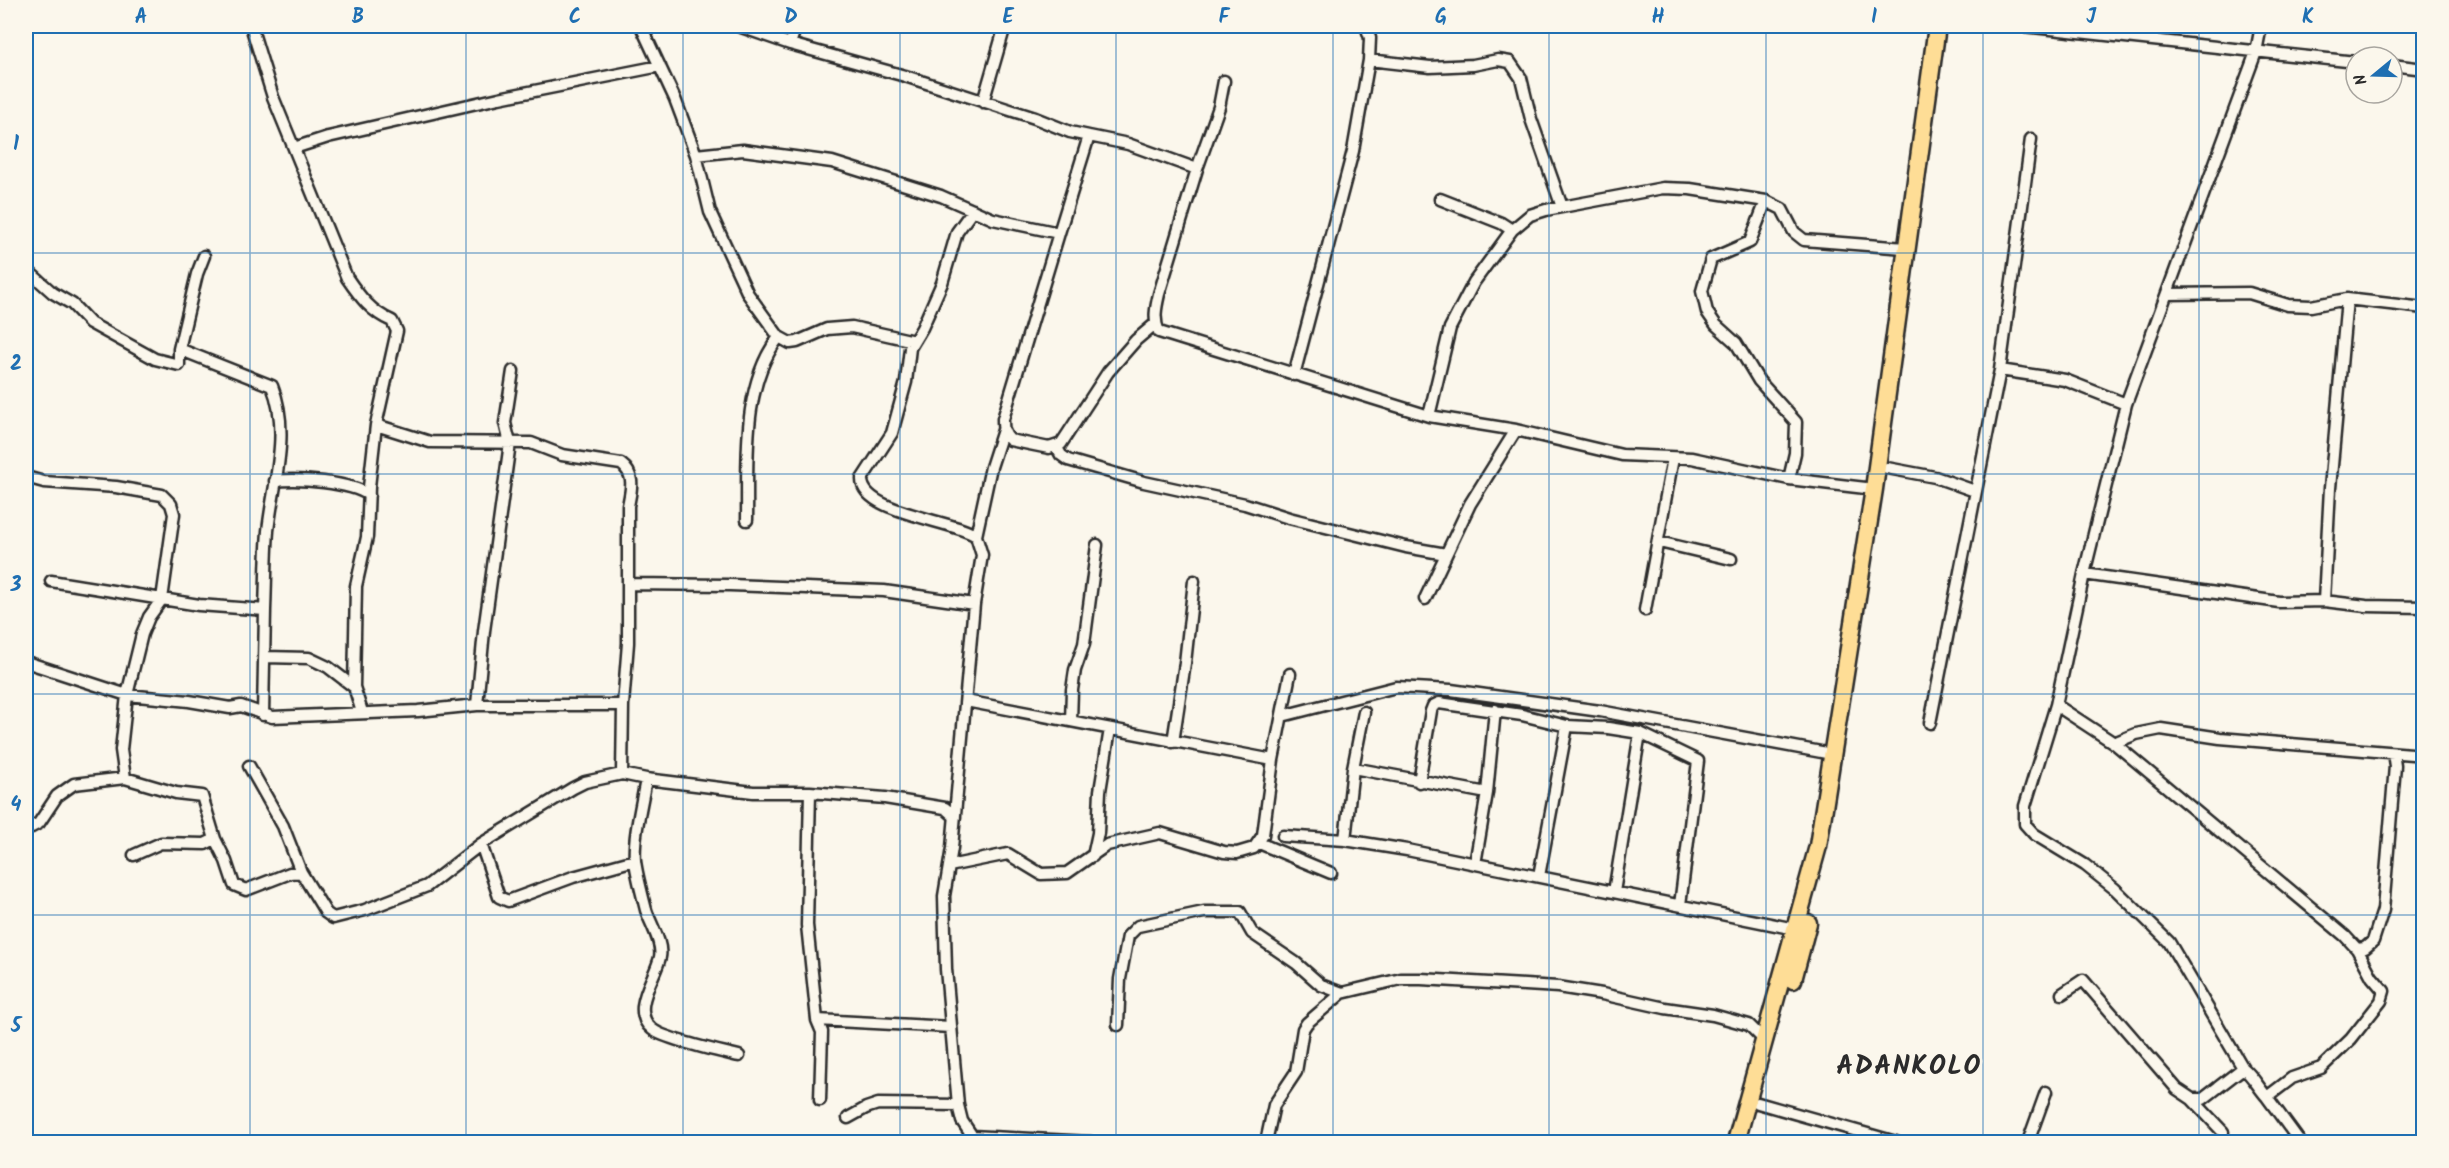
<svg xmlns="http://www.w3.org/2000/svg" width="2449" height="1168" viewBox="0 0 2449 1168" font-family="Kalam,sans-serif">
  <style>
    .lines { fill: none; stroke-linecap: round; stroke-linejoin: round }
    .street-casing { stroke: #2b2b2b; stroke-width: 15 }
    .primary-casing { stroke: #2b2b2b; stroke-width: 21 }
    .street { stroke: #fbf7ec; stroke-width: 10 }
    .primary { stroke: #fedd96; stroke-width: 16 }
    .grid { fill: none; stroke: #1f6fb2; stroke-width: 1.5; stroke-opacity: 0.55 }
    .labels { text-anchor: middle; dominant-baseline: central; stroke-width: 5; stroke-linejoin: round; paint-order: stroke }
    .district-label { font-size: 27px; font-weight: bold; letter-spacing: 1.5px; fill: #2b2b2b; stroke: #fbf7ec }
    .neatline { fill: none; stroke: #1f6fb2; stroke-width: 2 }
    .grid-label { font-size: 20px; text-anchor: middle; font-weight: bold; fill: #1f6fb2 }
  </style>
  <rect width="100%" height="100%" fill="#fbf7ec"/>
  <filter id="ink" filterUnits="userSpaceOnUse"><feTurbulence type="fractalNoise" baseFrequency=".0167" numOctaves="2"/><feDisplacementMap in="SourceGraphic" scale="12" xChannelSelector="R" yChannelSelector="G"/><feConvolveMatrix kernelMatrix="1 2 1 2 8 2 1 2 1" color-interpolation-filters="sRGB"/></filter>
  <g filter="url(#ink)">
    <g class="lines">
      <g class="street-casing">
        <path id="street" d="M251,26l22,71 74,181c13,19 24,34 45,43l5,10 -21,94 -7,62 -2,50 -11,49 -2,101 8,25
          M641,26l34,73 21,56 14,57 38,82 31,43 11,6 7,-1 30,-13 25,-2 62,14
          M738,26l52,18 115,32 130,42 35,14 19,4
          M2022,26l334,36
          M2261,26l-5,26 -130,352 -42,170 -28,131 -31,101v18l9,10 51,31 30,24 54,53 74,126c10,8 15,19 24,29l25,-19 29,-10 30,-29 30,-38 3,-10 -12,-14 -15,-28
          M790,44l6,-18
          M1369,60l61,7 43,-2 25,-5 12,2 11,16 10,41 31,88
          M2392,65l32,4
          M983,102l22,-76
          M294,148l34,-11 171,-39 161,-32
          M696,155l47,-5 89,12 109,34 52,23 66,14 30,-97 39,8 69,25 -38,125c-3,13 -6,25 0,38l270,84 87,14 106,25 70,3 97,21 85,10
          M1197,169l22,-62 5,-26
          M1440,199l61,24 11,7
          M1766,201l-16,41 -39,17 -9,32 5,21 9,13 20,18 23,38 37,41 -1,31 -6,26
          M973,210l-16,22 -15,51 -20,45 -12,20 -4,34 -14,51 -30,46c-1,34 92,41 114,57
          M1059,233l-56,186c0,9 0,14 7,21l39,8 12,-4 47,-72 28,-32 19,-16
          M26,269l27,24 19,11 18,19 65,36 24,6v-16
          M2167,294l82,-1 39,12 23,1 36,-7 77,9
          M2000,370l65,10 61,24
          M1294,375l59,-224 16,-91 1,-22 -4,-12
          M1429,416l21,-88 24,-46 38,-52 18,-15 16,-5 117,-22 27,1 76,12 16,8 12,23 10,8 101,8
          M376,425l54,17 101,1 31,12 59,9c15,11 10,26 7,42v137l-5,62 -1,69
          M1003,430l-12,37 -15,69 6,19 -8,49 -22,244 -8,48 2,73 12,136 4,16 10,15 119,6
          M1056,446l5,9 7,5 76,22 101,22 44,14 117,29 40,7
          M1887,468l48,9 40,14
          M26,477l18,5 72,5 46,8 9,9 3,10 -12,85 -13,18 -7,17 -15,61 -6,55 4,28
          M275,481c23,-3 75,1 94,14
          M747,520c1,-59 -6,-134 32,-183
          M1659,542l72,17
          M2084,574l195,28 45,-1 42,5 58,1
          M51,581l148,24 66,5c1,-26 1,-53 3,-79 5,-47 23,-99 4,-145l-93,-37 18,-75 7,-18
          M629,584l101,1 154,6 90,13
          M1425,599l45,-95 46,-74
          M2324,601l6,-113 17,-189
          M1645,610l28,-152
          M265,657l44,1 19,9 26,20
          M26,662l101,33 62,6 41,7 11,-2 31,11 146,-6 59,-6h146
          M966,701l307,59
          M477,705l7,-74 26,-188 -5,-20 8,-52
          M2056,705l58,38 231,193 12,13 8,-1 8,-7 10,-31 12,-144 -2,-13
          M263,715l2,-105
          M1282,716l114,-29 55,3 149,21 232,43
          M1071,721l1,-31 3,-20 9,-26 13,-99
          M1930,723l70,-353 31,-231
          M1173,742l12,-79 9,-82
          M2114,743l22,-9 25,-5 59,9 204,17
          M249,766l34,60 18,46
          M1353,768l134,25
          M646,779c-4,24 -13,58 -11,82 2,15 7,33 11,49 4,13 17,33 14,47 -4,20 -31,53 -8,72 11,10 70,23 87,27
          M1419,782l12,-71 2,-5 6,-3 83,12 45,11
          M810,792l-3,133 10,95 5,12 -2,68
          M26,830l13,-7 18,-27 17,-12 51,-6 51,15 26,3 13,43
          M1283,836l62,4 62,10 393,80
          M1345,840l8,-72 11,-56
          M1259,843l72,30
          M481,844l18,53 9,4 65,-24 62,-17
          M134,855l27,-12 44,1 10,-5 11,22 8,24 12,5 44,-17 11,-1 25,41 7,5 32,-8 62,-24 54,-42 92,-56 12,-6 37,-8 24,5 107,13h57l75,6 60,10 10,9
          M1093,856l5,-23 2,-42 10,-62
          M1475,864l12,-71 8,-83
          M949,866l59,-12 33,20 26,-1 40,-28 53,-12 64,19 13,1 17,-5 9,-13 10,-75 17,-86
          M1539,876l28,-150 41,2 32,5 58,28 -18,144
          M1614,892l26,-159
          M2062,994l21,-14 94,109 15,10h11l40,-31
          M817,1020l134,7
          M1118,1025l2,-46 8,-43 10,-10 66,-14h36l12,21 44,30 25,22 21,8
          M2267,1097l33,45
          M2192,1099l31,33
          M1758,1103l138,39
          M848,1118l18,-10 12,-4 80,1
          M1266,1142l8,-37 22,-33 7,-43 4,-6 35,-30 59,-14h20l137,8 44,7 63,14 48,7 36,10 16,16
          M2028,1142l18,-50"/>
      </g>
      <g class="primary-casing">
        <path id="primary" d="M1793,980l15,-57
          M1736,1142l82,-296 56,-357 63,-463"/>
      </g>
      <use href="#street" class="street"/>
      <use href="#primary" class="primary"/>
    </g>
  </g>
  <path class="grid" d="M250,26v1116M466,26v1116M683,26v1116M900,26v1116M1116,26v1116M1333,26v1116M1549,26v1116M1766,26v1116M1983,26v1116M2199,26v1116M26,253h2398M26,474h2398M26,694h2398M26,915h2398"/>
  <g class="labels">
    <g class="district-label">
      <text x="1909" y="1066">ADANKOLO</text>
    </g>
  </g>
  <rect width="2449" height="1168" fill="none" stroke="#fbf7ec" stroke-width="66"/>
  <g transform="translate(2374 75) rotate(251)"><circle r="28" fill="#fbf7ec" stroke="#a8a59f" stroke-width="1.5"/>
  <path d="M0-4.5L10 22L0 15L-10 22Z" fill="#1f6fb2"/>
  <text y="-9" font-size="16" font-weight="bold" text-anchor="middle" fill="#2b2b2b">N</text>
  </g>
  <rect x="33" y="33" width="2383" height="1102" class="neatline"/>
  <g class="grid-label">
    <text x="141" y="23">A</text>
    <text x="358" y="23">B</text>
    <text x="575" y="23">C</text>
    <text x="791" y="23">D</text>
    <text x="1008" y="23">E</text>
    <text x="1224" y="23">F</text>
    <text x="1441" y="23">G</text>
    <text x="1658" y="23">H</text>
    <text x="1874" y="23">I</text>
    <text x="2091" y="23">J</text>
    <text x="2308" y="23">K</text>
    <text x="16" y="150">1</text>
    <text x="16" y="370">2</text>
    <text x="16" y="591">3</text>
    <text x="16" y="811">4</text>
    <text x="16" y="1032">5</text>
  </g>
</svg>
